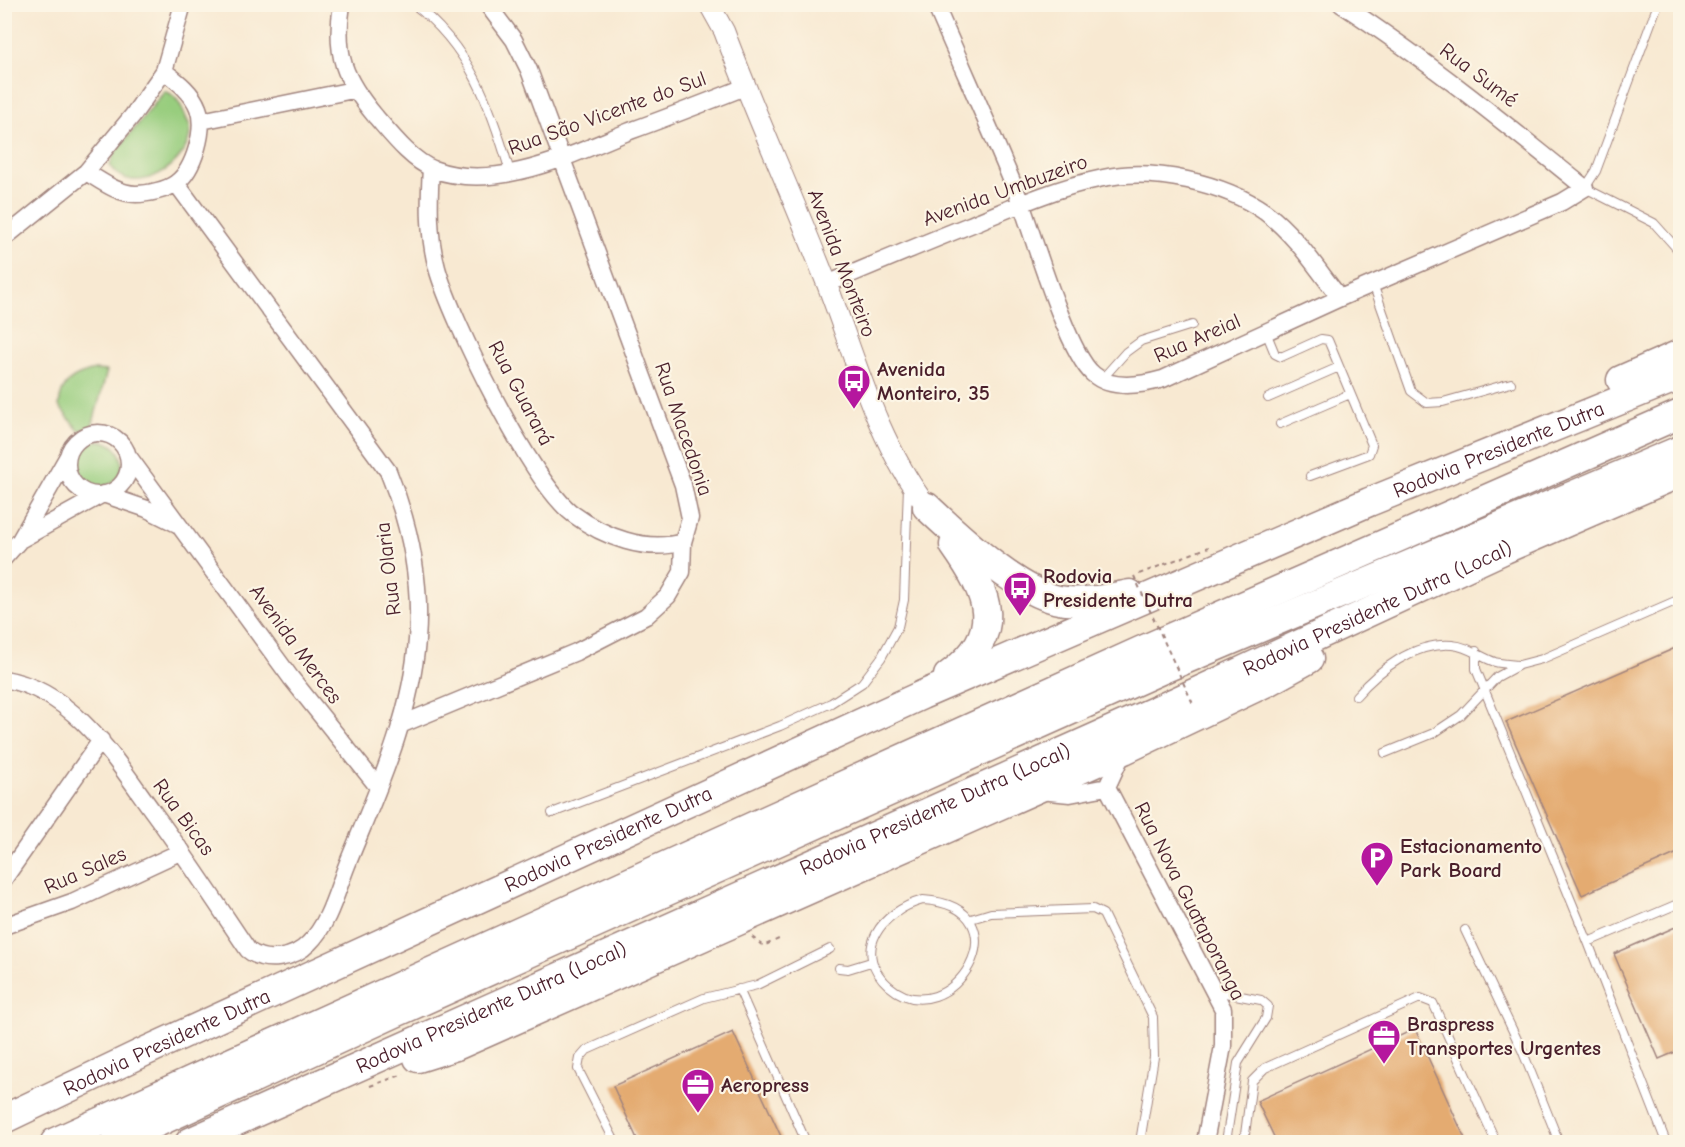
<svg xmlns="http://www.w3.org/2000/svg" width="1685" height="1147" viewBox="0 0 1685 1147" font-family="'Comic Neue',sans-serif">
  <style>
    .green { fill: #98cd7e; stroke: #717654; stroke-width: 1.5 }
    .building { fill: #e4ab71 }
    .lines { fill: none; stroke-linecap: round; stroke-linejoin: round }
    .service-casing { stroke: #a1847e; stroke-width: 10 }
    .minor-casing { stroke: #a1847e; stroke-width: 19 }
    .tertiary-casing { stroke: #a1847e; stroke-width: 22 }
    .motorway-casing { stroke: #a1847e; stroke-width: 31 }
    .path { stroke: #a1847e; stroke-width: 2; stroke-dasharray: 4.5 4.5; stroke-linecap: butt }
    .service { stroke: #fff; stroke-width: 8 }
    .minor { stroke: #fff; stroke-width: 16 }
    .tertiary { stroke: #fff; stroke-width: 20 }
    .motorway { stroke: #fff; stroke-width: 28 }
    .path-bridge { stroke: #a1847e; stroke-width: 2; stroke-dasharray: 4.5 4.5; stroke-linecap: butt }
    .labels { text-anchor: middle; dominant-baseline: central; stroke-width: 4.5; stroke-linejoin: round; paint-order: stroke }
    .street-label { font-size: 21px; fill: #4a1f2b; stroke: #fcf5e5 }
    .poi-label { font-size: 21px; font-weight: bold; fill: #4a1f2b; stroke: #fcf5e5; text-anchor: start }
  </style>
  <rect width="100%" height="100%" fill="#fcf5e5"/>
  <filter id="ink" filterUnits="userSpaceOnUse"><feTurbulence type="fractalNoise" baseFrequency=".0167" numOctaves="2"/><feDisplacementMap in="SourceGraphic" scale="12" xChannelSelector="R" yChannelSelector="G"/><feConvolveMatrix kernelMatrix="1 2 1 2 8 2 1 2 1" color-interpolation-filters="sRGB"/></filter>
  <filter id="wash" filterUnits="userSpaceOnUse"><feTurbulence type="fractalNoise" baseFrequency=".008" numOctaves="4" result="noise"/><feDisplacementMap in="SourceGraphic" scale="24" xChannelSelector="R" yChannelSelector="G"/><feGaussianBlur stdDeviation="1.35" result="paint"/><feColorMatrix in="noise" values="0 0 0 0 0 0 0 0 0 0 0 0 0 0 0 0 0 1.4 0 .05"/><feComposite in="paint" operator="in"/></filter>
  <g filter="url(#wash)">
    <rect width="100%" height="100%" fill="#f8e9d2"/>
    <path class="green" d="M165,91c12,5 15,13 20,24 1,4 5,9 5,13 2,36 -57,73 -80,38l4,-12z
      M95,370l12,1 -15,56 -13,4 -20,-25c2,-24 14,-31 36,-36z
      M76 464a23 23 0 1 1 46 0a23 23 0 1 1-46 0Z"/>
    <g id="blocks">
      <path class="building" d="M1680,646v206l-98,43 -76,-173z
        M1680,925v125l-21,9 -45,-105z
        M1415,1029l52,114h-190l-20,-42z
        M733,1032l51,111h-145l-26,-57z"/>
    </g>
  </g>
  <g filter="url(#ink)">
    <use href="#blocks" fill-opacity="0" stroke="#a1847e" stroke-width="1.5"/>
    <g class="lines">
      <g class="service-casing">
        <path id="service" d="M413,4c57,42 78,103 97,168
          M1658,4l-62,167 -11,17 69,35 26,29
          M1373,284l38,107 16,12 16,-1 68,-19
          M1266,332l9,22 6,3 40,-18 7,1 44,105 -3,9 -59,22
          M1102,379l24,-27 15,-11 51,-16
          M1268,398l71,-31
          M1280,424l70,-30
          M1476,651v18l112,273 78,200
          M1356,696c23,-26 58,-54 96,-51 16,1 28,12 43,17 7,2 16,2 23,3
          M1385,753l49,-20 27,-18 36,-38 22,-12 23,-6 138,-60
          M552,813l228,-87 51,-23 31,-20 19,-25 17,-31 6,-27 4,-114
          M923,900c108,7 27,139 -34,86 -39,-35 -7,-75 34,-86z
          M971,919l20,-6 102,-4 10,5 50,103 1,40 -14,85
          M1465,930l57,120 37,92
          M1588,942l92,-39
          M839,968l9,1 23,-7
          M739,989l67,153
          M1215,991l46,9 7,6 -2,12 -28,45 -12,79
          M615,1142l-37,-73 2,-11 7,-8 117,-52 53,-13 73,-36
          M1244,1142l8,-61 13,-13 155,-70 13,5 63,139"/>
      </g>
      <g class="minor-casing">
        <path id="minor" d="M342,4c-8,51 2,75 34,113 15,17 35,43 57,52 63,24 139,-15 197,-38 39,-14 77,-29 115,-44
          M935,4c29,68 60,134 87,202 13,36 46,147 71,168 18,16 49,11 70,5l177,-81 222,-96 23,-14c-79,-64 -158,-128 -244,-184
          M201,121l152,-31
          M431,168c-2,33 -3,67 6,100 14,51 95,216 136,246 31,23 73,39 110,28
          M86,172c15,9 32,22 50,22 11,0 31,-4 40,-11 18,-13 30,-54 22,-75 -6,-16 -21,-27 -34,-37
          M4,238l82,-66 47,-57 31,-44 19,-67
          M827,284c48,-20 95,-40 143,-59 43,-18 88,-38 133,-47 50,-11 121,5 162,34 30,22 52,57 75,86
          M67 464a31 31 0 1 1 62 0a31 31 0 1 1-62 0Z
          M129,457l162,221 87,109
          M20,540l83,-46 44,15 28,14
          M4,558l16,-18 48,-84
          M4,679c71,12 112,82 150,134 33,45 63,91 94,137 17,14 46,9 61,-7 20,-19 28,-53 38,-78 29,-72 64,-146 70,-225 5,-59 -7,-115 -29,-169l-212,-288
          M400,725l176,-73 70,-36 22,-20 14,-24 1,-30 7,-24 -7,-33 -154,-415 -15,-30 -27,-36
          M1107,787l116,222v37l-18,96
          M1107,787l17,-37
          M1040,791l30,3 37,-7
          M4,879l97,-139
          M4,926l68,-24 110,-51"/>
      </g>
      <g class="tertiary-casing">
        <path id="tertiary" d="M709,4l15,27c32,85 70,168 103,253 29,76 50,157 100,223"/>
      </g>
      <g class="motorway-casing">
        <g id="motorway">
          <path d="M1621,380l59,-26"/>
          <path d="M927,507c31,29 96,91 139,94 22,2 43,-3 64,-7"/>
          <path d="M948,676c58,-43 42,-80 6,-131"/>
          <path d="M418,1058l38,-12 668,-296 145,-69 40,-22"/>
          <path id="s1" d="M4,1119l140,-67 778,-357 447,-193 311,-126"/>
          <path d="M55,1142l1085,-491 540,-237"/>
          <path d="M115,1142l278,-128 770,-345 517,-219"/>
          <path id="s2" d="M190,1142l987,-441 328,-152 175,-76"/>
        </g>
      </g>
      <path class="path" d="M1139,574l70,-27
        M752,937l11,9 18,-8
        M370,1086l34,-12"/>
      <use href="#service" class="service"/>
      <use href="#minor" class="minor"/>
      <use href="#tertiary" class="tertiary"/>
      <use href="#motorway" class="motorway"/>
      <path class="path-bridge" d="M1134,576l60,130"/>
    </g>
  </g>
  <defs>
    <g id="bus-pin" transform="scale(1.725)"><path d="M0 17L-7.5 6A9.5 9.5 0 1 1 7.5 6Z" fill="#b5179e" stroke="#fcf5e5"/><path d="M-5-6H5V4H4V6H2V4H-2V6H-4V4H-5ZM-3.5-4V0h7V-4ZM-3.5 1.2v1.5H-2V1.2ZM2 1.2v1.5H3.5V1.2Z" fill="#fff"/></g>
    <g id="parking-pin" transform="scale(1.725)"><path d="M0 17L-7.5 6A9.5 9.5 0 1 1 7.5 6Z" fill="#b5179e" stroke="#fcf5e5"/><path d="M-3.5-5.5H1a3.5 3.5 0 0 1 0 7H-1V5.5H-3.5ZM-1-3.4V-.6H.8a1.4 1.4 0 0 0 0-2.8Z" fill="#fff"/></g>
    <g id="office-pin" transform="scale(1.725)"><path d="M0 17L-7.5 6A9.5 9.5 0 1 1 7.5 6Z" fill="#b5179e" stroke="#fcf5e5"/><path d="M-6-3h4V-5.5h4V-3h4V5H-6ZM-1-4.5V-3h2v-1.5ZM-6 0V1H6V0Z" fill="#fff"/></g>
  </defs>
  <g fill-rule="evenodd">
    <use href="#bus-pin" x="854" y="381"/>
    <use href="#bus-pin" x="1020" y="588"/>
    <use href="#parking-pin" x="1377" y="858"/>
    <use href="#office-pin" x="1384" y="1036"/>
    <use href="#office-pin" x="698" y="1085"/>
  </g>
  <g class="labels">
    <g class="street-label">
      <text transform="translate(1479 75) rotate(37)">Rua Sumé</text>
      <text transform="translate(607 113) rotate(-20)">Rua São Vicente do Sul</text>
      <text transform="translate(1005 190) rotate(-20)">Avenida Umbuzeiro</text>
      <text transform="translate(842 263) rotate(69)">Avenida Monteiro</text>
      <text transform="translate(1197 338) rotate(-24)">Rua Areial</text>
      <text transform="translate(521 393) rotate(62)">Rua Guarará</text>
      <text transform="translate(684 429) rotate(71)">Rua Macedonia</text>
      <text stroke="none"><textPath href="#s1" startOffset="1638">Rodovia Presidente Dutra</textPath></text>
      <text transform="translate(388 569) rotate(-97)">Rua Olaria</text>
      <text stroke="none"><textPath href="#s2" startOffset="1302">Rodovia Presidente Dutra (Local)</textPath></text>
      <text transform="translate(296 644) rotate(54)">Avenida Merces</text>
      <text stroke="none"><textPath href="#s2" startOffset="816">Rodovia Presidente Dutra (Local)</textPath></text>
      <text transform="translate(184 817) rotate(54)">Rua Bicas</text>
      <text stroke="none"><textPath href="#s1" startOffset="666">Rodovia Presidente Dutra</textPath></text>
      <text transform="translate(85 870) rotate(-24)">Rua Sales</text>
      <text transform="translate(1190 901) rotate(63)">Rua Nova Guataporanga</text>
      <text stroke="none"><textPath href="#s2" startOffset="330">Rodovia Presidente Dutra (Local)</textPath></text>
      <text stroke="none"><textPath href="#s1" startOffset="180">Rodovia Presidente Dutra</textPath></text>
    </g>
    <g class="poi-label">
      <text x="877" y="369">Avenida<tspan x="877" dy="24">Monteiro, 35</tspan></text>
      <text x="1043" y="576">Rodovia<tspan x="1043" dy="24">Presidente Dutra</tspan></text>
      <text x="1400" y="846">Estacionamento<tspan x="1400" dy="24">Park Board</tspan></text>
      <text x="1407" y="1024">Braspress<tspan x="1407" dy="24">Transportes Urgentes</tspan></text>
      <text x="721" y="1085">Aeropress</text>
    </g>
  </g>
  <rect width="1685" height="1147" fill="none" stroke="#fcf5e5" stroke-width="24"/>
</svg>
